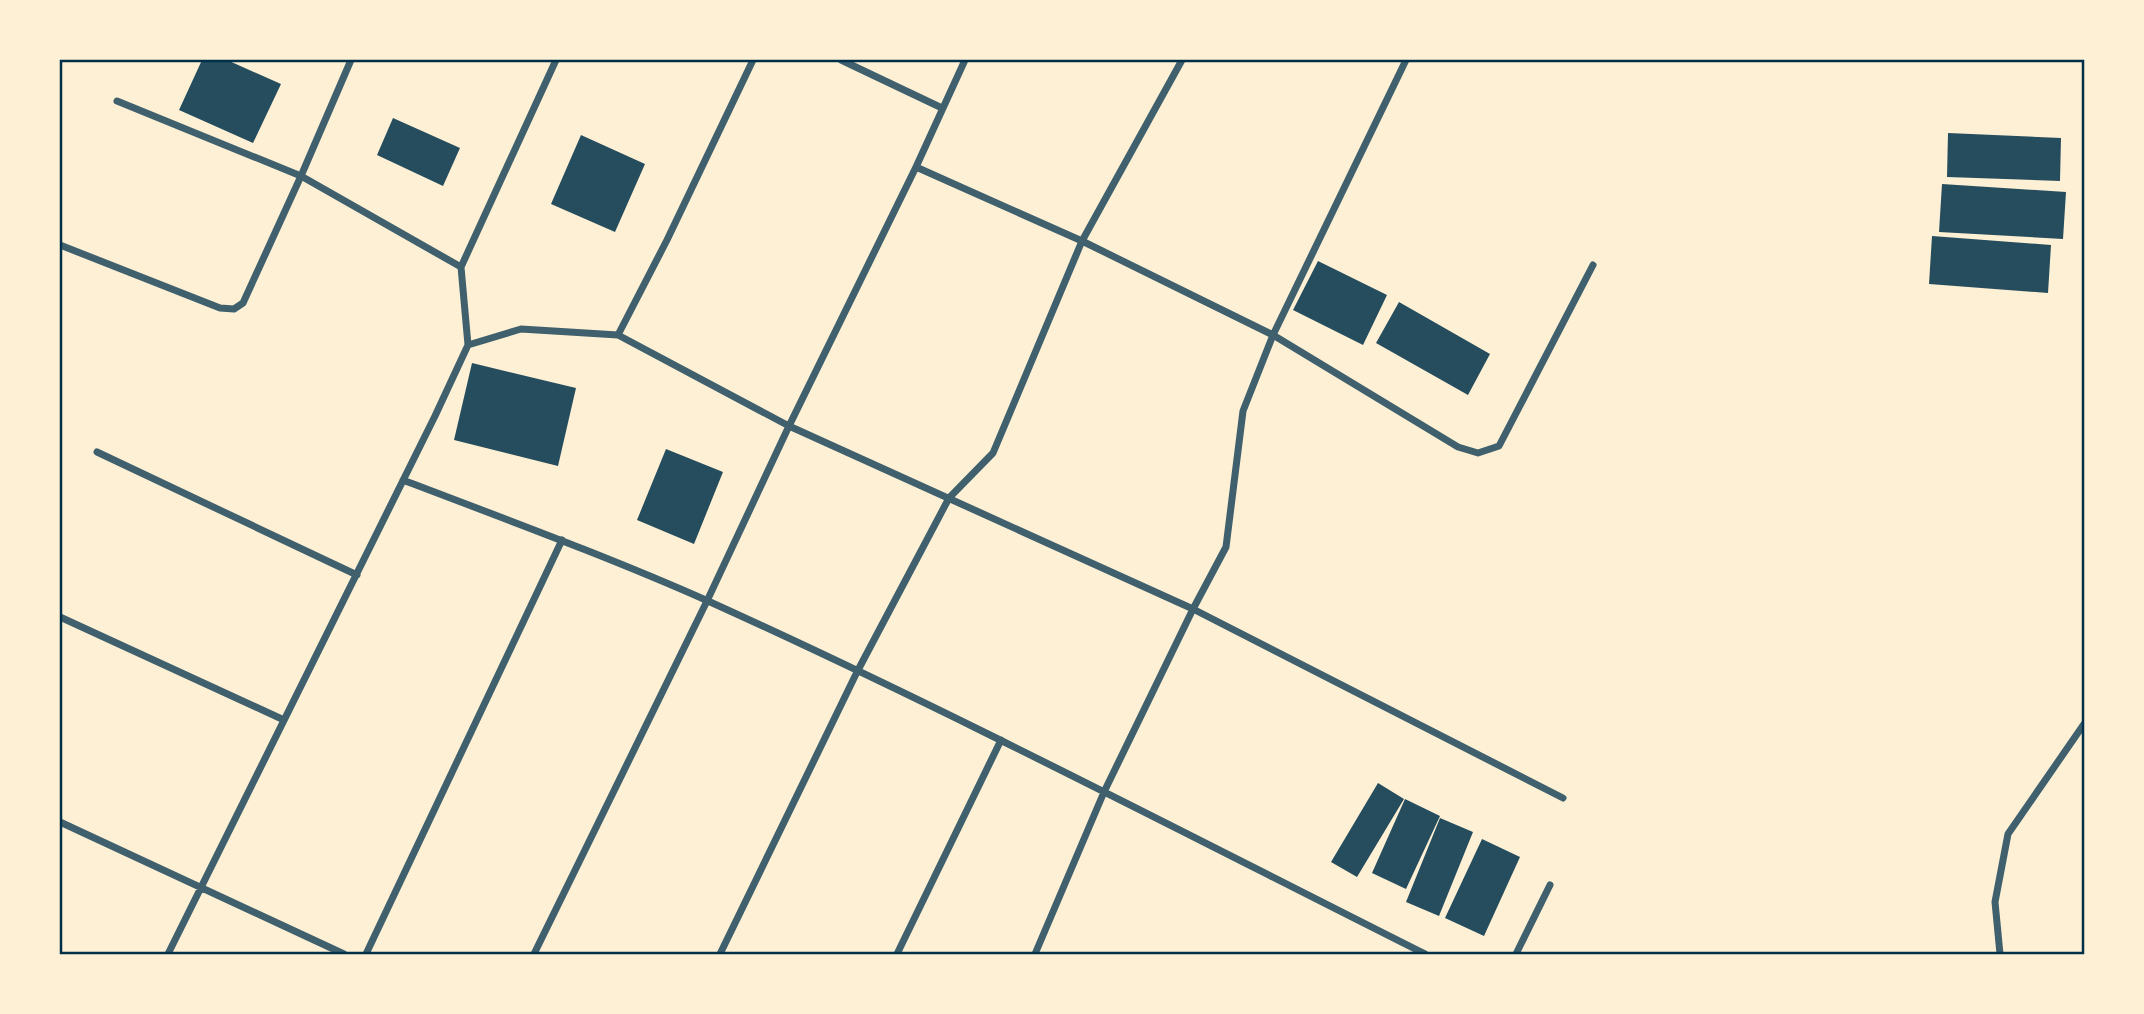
<svg xmlns="http://www.w3.org/2000/svg" width="2144" height="1014" viewBox="0 0 2144 1014" font-family="Ubuntu,sans-serif">
  <style>
    .building { fill: #264d5e }
    .lines { fill: none; stroke-linecap: round; stroke-linejoin: round }
    .minor { stroke: #3f606c; stroke-width: 7 }
    .neatline { fill: none; stroke: #003049; stroke-width: 2.5 }
  </style>
  <rect width="100%" height="100%" fill="#fdf0d5"/>
  <path class="building" d="M202,60h25l54,24 -28,59 -74,-33z
    M393,118l67,30 -17,38 -66,-31z
    M1948,133l113,5 -1,43 -113,-4z
    M581,135l64,29 -30,68 -64,-28z
    M1942,184l124,8 -3,47 -124,-7z
    M1932,236l119,9 -3,48 -119,-9z
    M1318,261l69,34 -24,50 -70,-35z
    M1399,302l91,52 -22,41 -92,-52z
    M472,363l104,25 -18,78 -104,-26z
    M666,449l57,23 -29,72 -57,-24z
    M1378,783l26,16 -47,78 -26,-15z
    M1405,799l35,17 -34,73 -34,-16z
    M1440,818l33,14 -34,84 -33,-14z
    M1482,839l38,18 -36,79 -39,-18z"/>
  <g class="lines">
    <path class="minor" d="M841,60l101,48
      M117,101l184,75 160,91
      M916,167l166,74 191,94 185,112 20,6 21,-7 94,-181
      M60,245l160,63 14,1 9,-6 58,-127 50,-116
      M618,335l49,-95 86,-180
      M468,345l53,-16 97,6 171,91 404,183 370,189
      M97,452l260,123
      M403,480c102,39 206,77 305,121 243,110 480,234 717,353
      M60,617l224,103
      M60,822l284,132
      M168,954l267,-538 33,-71 -7,-78 95,-207
      M366,954l196,-414
      M534,954l173,-353 82,-175 127,-259 49,-107
      M720,954l137,-282 92,-174 44,-45 89,-212 100,-181
      M897,954l104,-214
      M1035,954l69,-162 89,-183 33,-62 17,-136 30,-76 133,-275
      M1516,954l34,-69
      M2000,954l-5,-52 13,-68 76,-110"/>
  </g>
  <rect width="2144" height="1014" fill="none" stroke="#fdf0d5" stroke-width="122"/>
  <rect x="61" y="61" width="2022" height="892" class="neatline"/>
</svg>
